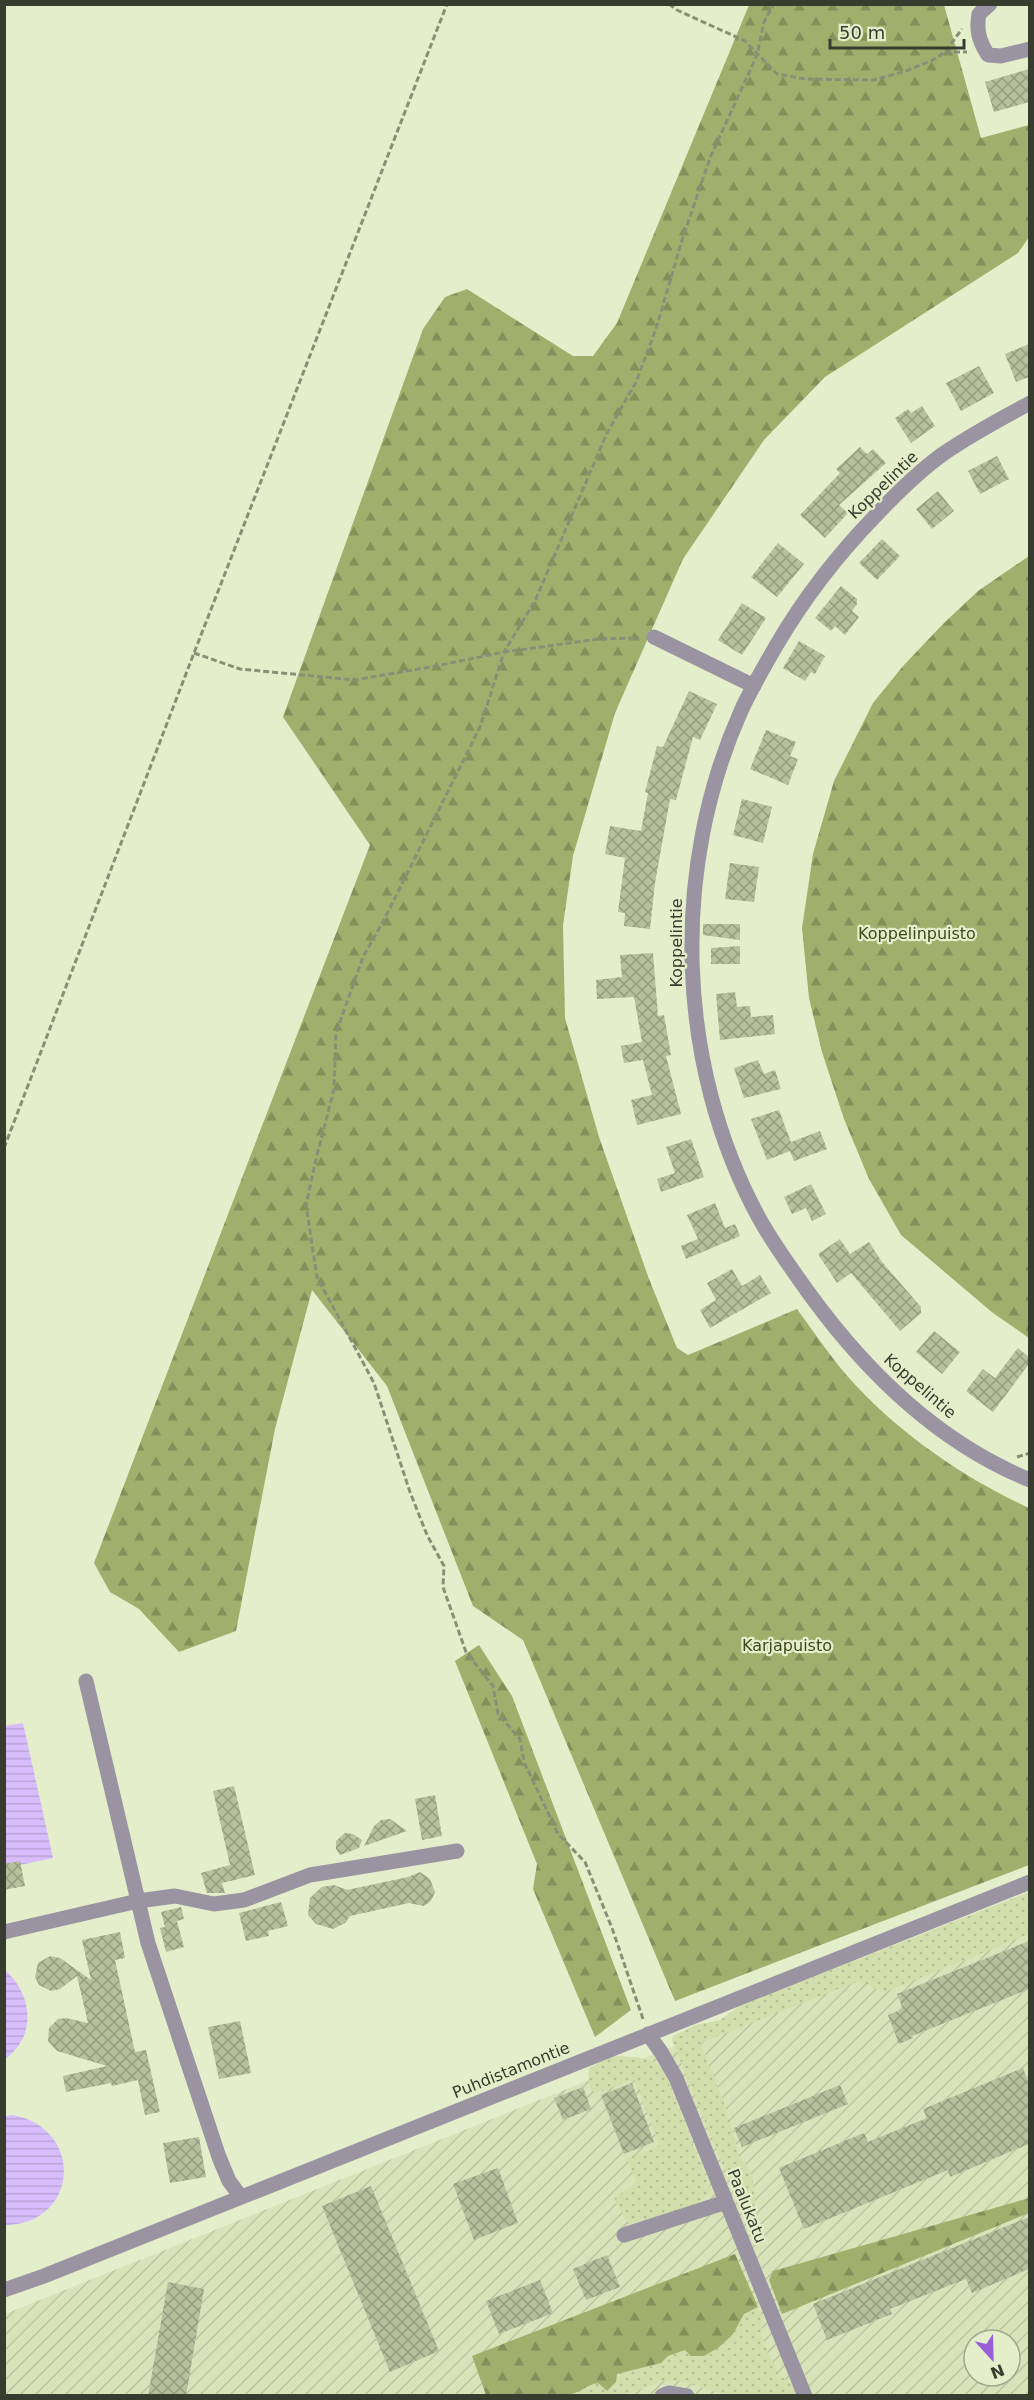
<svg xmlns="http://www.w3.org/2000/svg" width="1034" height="2400" viewBox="0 0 1034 2400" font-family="'DejaVu Sans',sans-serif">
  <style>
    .industrial { fill: url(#industrial-furrows); fill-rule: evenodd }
    .grass { fill: url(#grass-dots) }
    .forest { fill: url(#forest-firs) }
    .water { fill: url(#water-rules) }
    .building { fill: url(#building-cross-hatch) }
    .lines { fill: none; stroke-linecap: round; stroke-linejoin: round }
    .path { stroke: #898f77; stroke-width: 3; stroke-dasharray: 6 3; stroke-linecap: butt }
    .minor { stroke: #9a94a2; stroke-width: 15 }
    .labels { text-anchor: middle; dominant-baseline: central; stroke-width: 4.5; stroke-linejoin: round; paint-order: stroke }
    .street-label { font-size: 16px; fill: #383c2e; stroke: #e5eecb }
    .park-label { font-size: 16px; fill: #3f4817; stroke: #e5eecb }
  </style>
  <defs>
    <pattern id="industrial-furrows" width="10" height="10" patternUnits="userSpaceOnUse" patternTransform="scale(1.5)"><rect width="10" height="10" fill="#d9e3b9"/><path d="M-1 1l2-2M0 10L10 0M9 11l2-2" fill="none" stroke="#bbc49f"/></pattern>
    <pattern id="grass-dots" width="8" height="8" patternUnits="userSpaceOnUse" patternTransform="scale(1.5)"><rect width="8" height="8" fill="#d2deab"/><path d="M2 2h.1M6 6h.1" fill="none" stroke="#b5bf93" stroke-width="1.8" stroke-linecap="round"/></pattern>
    <pattern id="forest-firs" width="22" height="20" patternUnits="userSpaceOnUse" patternTransform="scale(1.5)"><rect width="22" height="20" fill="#a1af6d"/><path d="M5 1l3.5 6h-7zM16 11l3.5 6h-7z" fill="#84905a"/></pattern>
    <pattern id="water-rules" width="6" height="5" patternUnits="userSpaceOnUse" patternTransform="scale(1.5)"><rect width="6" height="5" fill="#d7bdfb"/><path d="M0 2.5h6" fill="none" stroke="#b9a3d7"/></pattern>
    <pattern id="building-cross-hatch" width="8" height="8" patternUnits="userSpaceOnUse" patternTransform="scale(1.5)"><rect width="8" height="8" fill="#b7bf9d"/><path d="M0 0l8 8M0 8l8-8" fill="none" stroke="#969c80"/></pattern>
  </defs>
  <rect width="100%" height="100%" fill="#e5eecb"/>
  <path class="industrial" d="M1029,1904v491l-1024,1v-82zM974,2340h36v36h-36z"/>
  <path class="grass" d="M1029,1892v42l-144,58c-12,-1 -17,-11 -29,-10l-156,61 24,60 16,56c16,12 13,34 17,52l-9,10 -4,-3 -72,-178 1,-4 23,-11 24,-5 20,-14z
    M616,2056c19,1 35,0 48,15l47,120c-19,22 -56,25 -83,33l-14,-26 18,-12 4,-6 -10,-21 34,-13 -26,-67 -34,13h-6c-7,-8 -6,-13 -5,-23l12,-8z
    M735,2254l26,61 1,20 5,16 12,24 13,9 4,11h-68l-48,-14h-17l-39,14h-138l-14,-39z"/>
  <path class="forest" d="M749,5h195l37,133 48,-13v112l-11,16 -193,124 -61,63 -81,119 -68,154 -42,143 -10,69 2,93 34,119 50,142 28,69 11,7 109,-46c14,19 27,38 41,56 51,62 120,110 191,143v357l-354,136 -152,-361 -50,-34 -86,-220 -75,-96 -37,139 -39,202 -57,21 -40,-43 -29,-17 -16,-29 276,-718 -87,-128 140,-388 22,-32 22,-8 106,67h20l24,-33z
    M1029,556v782l-36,-25 -92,-78 -32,-56 -25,-60 -22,-67 -13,-54 -7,-70 11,-74 21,-73 39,-78 30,-37 41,-43 34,-32z
    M479,1645l33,51 119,314 -36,27 -62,-148 4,-25 -82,-203z
    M1029,2198v15l-247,101 -13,-34 4,-9z
    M735,2254l23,53 -14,7 -11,20 -15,14 -14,8h-13l-6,-6 -17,6 -7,7 -44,11 -1,8 -9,9 -9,-8c-12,2 -19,11 -32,12h-80l-14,-39z"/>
  <path class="water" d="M23,1723l30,135 -48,10 -1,-142z
    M4,1969c28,24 34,67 1,90z
    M13,2115c73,14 65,110 -8,110v-109z"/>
  <path class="building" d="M1029,69v33l-35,10 -9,-30z
    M1029,344v33l-13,5 -11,-28z
    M979,366l15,27 -33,18 -15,-28z
    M922,406l13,20 -24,17 -16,-25 13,-9 3,4z
    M860,447l7,7 6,-5 13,14 -47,42 9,8 -23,25 -25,-23 40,-42 -4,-4z
    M997,456l12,23 -29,15 -12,-23z
    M938,491l16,20 -22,18 -16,-20z
    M882,539l18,17 -23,24 -18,-17z
    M778,543l26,21 -27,33 -26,-20z
    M841,586l16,13v5l-5,7 7,6 -14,18 -10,-9 -4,5 -16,-13z
    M742,603l24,15 -24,37 -24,-15z
    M799,641l26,15 -10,18 -4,-2 -6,9 -22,-13z
    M689,691l28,13 -17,36 -7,-3 -17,63 -6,-1 -15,84 -5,46 -26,-3 1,-13 -7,-1 7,-54 -20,-4 5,-28 31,5 7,-38 -3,-1 12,-46 6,1z
    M766,730l30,12 -6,14 8,3 -10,26 -38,-16z
    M742,799l30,8 -9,36 -30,-8z
    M730,863l29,4 -5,35 -29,-3z
    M703,924h37v16l-37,-5z
    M740,946v18h-29v-16z
    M653,953l5,63 6,-1 7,40 -5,1 15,58 -44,11 -6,-25 21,-5 -9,-35 -19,3 -3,-17 21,-4 -8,-45 -37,2 -1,-19 26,-3 -2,-22z
    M735,992l2,15 13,-1 1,11 22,-2 2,19 -55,6 -4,-46z
    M758,1060l6,14 11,-4 6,19 -37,9 -10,-30z
    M779,1110l12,32 29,-11 7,18 -33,12 -4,-10 -23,9 -16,-41z
    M691,1139l13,38 -43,15 -4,-13 18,-6 -9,-26z
    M811,1184l15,30 -14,7 -6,-13 -14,6 -8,-17z
    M715,1203l10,25 10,-4 5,12 -54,23 -5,-13 17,-7 -11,-24z
    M840,1239l10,15 19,-12 13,20 39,45v6l-21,18 -49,-58 -14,10 -19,-29z
    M732,1269l10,17 18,-11 11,18 -61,35 -10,-18 16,-10 -9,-17z
    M934,1331l26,21 -18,22 -26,-22z
    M1018,1348l11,9v7l-36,48 -27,-21 17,-22 12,9z
    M234,1786l21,89 -33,8 3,10h-18l-6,-20 29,-8 -17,-74z
    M435,1795l7,41 -20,4 -7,-41z
    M390,1819l17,12 -43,15 10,-20 7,-6z
    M345,1833l8,1 9,6 -3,8 -19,7 -4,-6v-8z
    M20,1861l5,25 -21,4v-26z
    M420,1872l10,7 5,13 -4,9 -7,5 -15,-3 -59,13 -5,7 -12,6 -17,-5 -8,-9 2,-17 12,-11 12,-2 13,5 61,-13z
    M281,1902l7,24 -20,5 1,5 -23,5 -7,-28z
    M181,1907l3,12 -7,2 7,26 -18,5 -6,-24 5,-1 -4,-15z
    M120,1932l5,26 -10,2 20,92 11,-2 14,62 -15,3 -7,-35 -26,6 -1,-3 -45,9 -3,-16 44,-10 -50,-15 -9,-10 1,-13 9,-9 8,-1 22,5 -11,-47 -17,13 -9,2 -12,-6 -4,-8 3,-14 12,-7 10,2 31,22 -9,-40z
    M1029,1941v48l-117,47 1,2 -14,6 -11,-29 15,-6 -6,-15z
    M240,2021l11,52 -32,6 -11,-52z
    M1023,2068l6,16v60l-79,33 -2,-7 -144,59 -25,-61 85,-35 4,9 59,-24 -4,-9z
    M632,2083l22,59 -30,12 -23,-59z
    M840,2085l8,19 -106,43 -8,-19z
    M583,2087l8,22 -28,11 -9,-22z
    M199,2137l7,40 -36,6 -7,-40z
    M498,2168l20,55 -44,17 -21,-56z
    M371,2186l68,165 -49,21 -68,-166z
    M1029,2217v52l-57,24 -6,-14 -76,30 2,5 -65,26 -14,-36z
    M607,2255l13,32 -34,13 -13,-31z
    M540,2280l13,33 -54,21 -13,-33z
    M168,2282l36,7 -18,107h-38z"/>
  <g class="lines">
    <path class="path" d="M669,4l8,6 68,31 32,33 28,5 69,1 32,-9 27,-11 12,-8 17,-23
      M945,52h22
      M194,653l46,16 115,11 76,-13 73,-15 95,-13 40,-1
      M4,1148l190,-495 253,-649
      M1017,1457l13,-4
      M643,2019l-31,-91 -27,-66 -27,-28 -34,-72 -4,-23 -22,-25 -5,-28 -27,-34 -23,-65 1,-21 -17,-31 -17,-43 -36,-109 -57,-106 -11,-72 10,-46 18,-70 2,-56 27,-76 21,-37 96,-193 24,-75 31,-51 72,-168 29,-51 20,-53 26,-89 28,-82 47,-103 7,-33 10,-18"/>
    <path class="minor" d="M990,4l-11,10c-3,16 0,27 9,41l13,1 29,-7
      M1030,403c-30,16 -60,32 -87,51 -24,17 -45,38 -65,59 -40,41 -73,83 -102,133 -12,21 -25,43 -35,65 -71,159 -65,354 18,507 15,27 34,53 52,78 57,78 128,147 219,184
      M654,637l100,49
      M86,1681l62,262 71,214 10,24 12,16
      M4,1932l134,-31 37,-5 39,8 30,-4 66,-25 147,-24
      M648,2034l13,18 15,26 129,318
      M624,2235l102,-33
      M4,2290l40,-14 986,-394
      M662,2396l7,-3 18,3"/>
  </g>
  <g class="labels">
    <g class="street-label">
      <text transform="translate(883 485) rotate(-44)">Koppelintie</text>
      <text transform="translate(676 943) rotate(-90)">Koppelintie</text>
      <text transform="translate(920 1386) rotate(41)">Koppelintie</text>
      <text transform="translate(511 2070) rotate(-22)">Puhdistamontie</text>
      <text transform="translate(747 2206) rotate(68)">Paalukatu</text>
    </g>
    <g class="park-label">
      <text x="917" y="933">Koppelinpuisto</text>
      <text x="787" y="1645">Karjapuisto</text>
    </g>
  </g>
  <rect width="1034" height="2400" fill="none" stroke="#383c2e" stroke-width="12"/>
  <g transform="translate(992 2358) rotate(158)"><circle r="28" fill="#e5eecb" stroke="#a0a78c" stroke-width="1.5"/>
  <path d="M0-4.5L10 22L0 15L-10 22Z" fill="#985ed5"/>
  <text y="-9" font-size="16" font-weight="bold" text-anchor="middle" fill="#383c2e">N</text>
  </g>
  <path d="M830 39v9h134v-9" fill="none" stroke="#383c2e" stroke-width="3"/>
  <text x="839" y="39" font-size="18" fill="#383c2e" stroke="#e5eecb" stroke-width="4.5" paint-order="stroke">50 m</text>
</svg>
